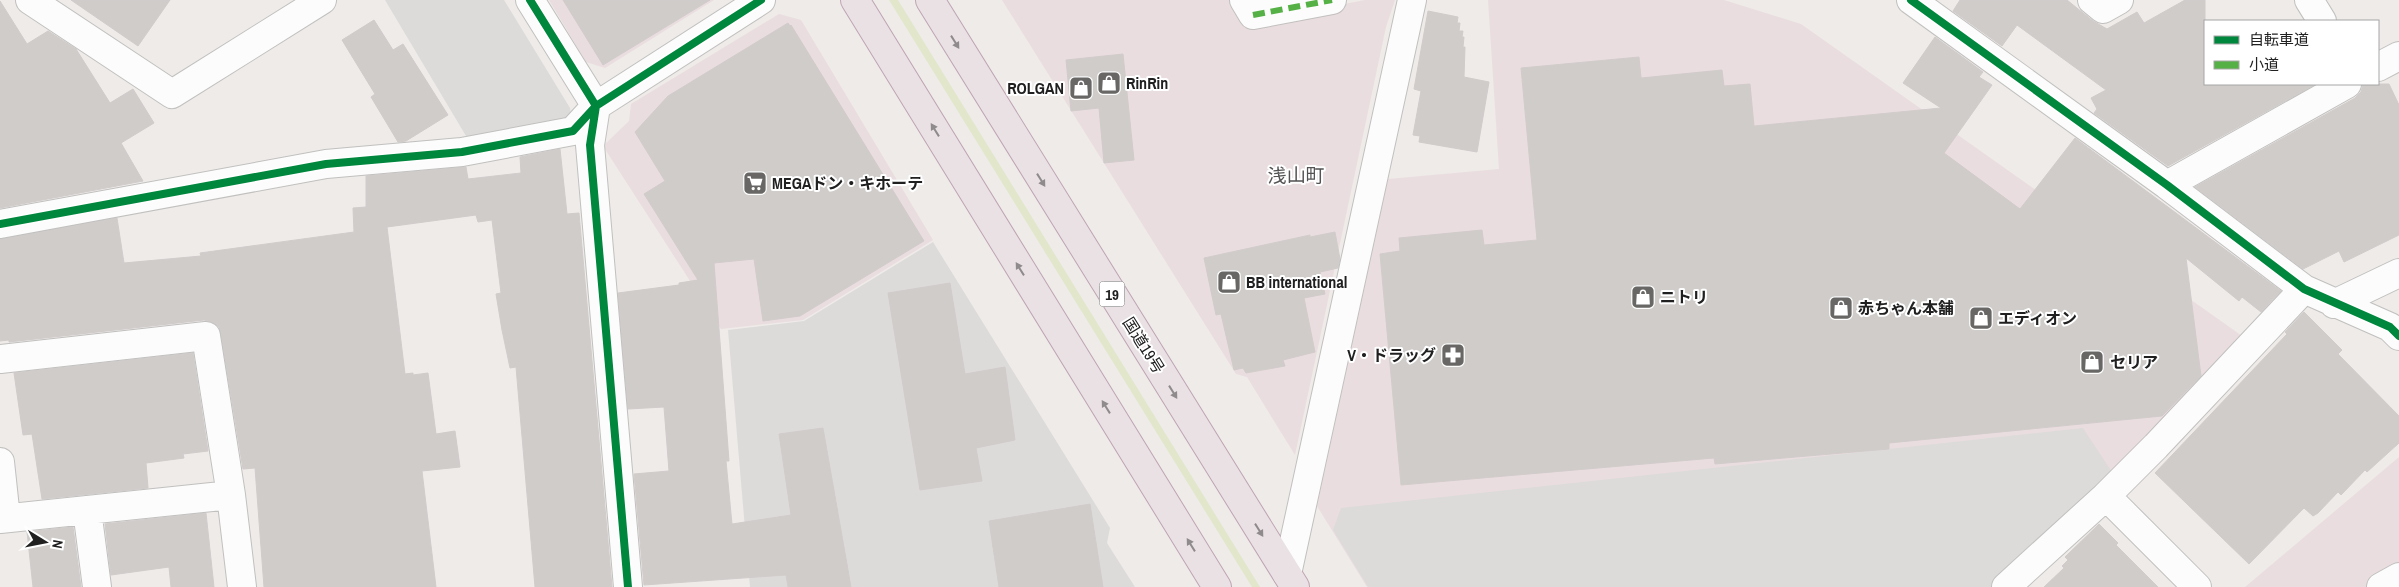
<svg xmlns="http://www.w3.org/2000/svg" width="2399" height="587" viewBox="0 0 2399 587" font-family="'Archivo Narrow','Noto Sans JP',sans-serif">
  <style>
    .residential { fill: #dddbda }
    .commercial { fill: #eadddf }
    .religious { fill: #dcdbda }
    .grass { fill: #e2e7cc }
    .building { fill: #cfccca; stroke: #d1cccb }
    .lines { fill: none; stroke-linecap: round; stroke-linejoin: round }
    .minor-casing { stroke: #c1c0bf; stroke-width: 30 }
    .highway-casing { stroke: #bfa4b3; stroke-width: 30 }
    .minor { stroke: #fcfcfc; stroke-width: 28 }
    .highway { stroke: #eae1e5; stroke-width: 28 }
    .quiet { stroke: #55b145; stroke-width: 6; stroke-dasharray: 12 6; stroke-linecap: butt }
    .cycleway-casing { stroke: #fff; stroke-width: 11 }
    .cycleway { stroke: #00873e; stroke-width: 8 }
    .oneway { fill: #8f8a8c }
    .labels { text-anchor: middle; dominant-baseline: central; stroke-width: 4; stroke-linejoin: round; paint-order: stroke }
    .shield { fill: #fff; stroke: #636363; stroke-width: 1 }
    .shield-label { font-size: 15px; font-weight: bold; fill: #202020 }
    .poi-label { font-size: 16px; font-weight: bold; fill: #202020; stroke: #fff; text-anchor: start }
    .street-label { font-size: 16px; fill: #202020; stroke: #fff }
    .quarter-label { font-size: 19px; fill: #535353; stroke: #fff }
  </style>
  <rect width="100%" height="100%" fill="#eeebe9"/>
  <path class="residential" d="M933,242l177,286 -3,15 28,44h-385l-22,-257 76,-9z"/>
  <path class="commercial" d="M549,0h165l-109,68 -19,-6z
    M1002,0h234l15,22 114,-22h30l-9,27 -91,428 -48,-78 -11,-3z
    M1488,0h236l77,24 444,314 -130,139 -120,110h-628l-50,-81 71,-327 111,-10z
    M779,14l22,6 132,220 -130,80 -82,9 -118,-183 26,-25 2,-17z
    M2399,457v130h-154z"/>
  <path class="religious" d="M385,0h119l66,108 1,9 -7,11 -92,18z
    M2083,428l31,47 -120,112h-626l-35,-57 8,-22z"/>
  <path class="grass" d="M889,0h9l362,587h-8z"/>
  <path class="building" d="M71,0h99l-32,46z
    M563,0h147l-107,65z
    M1960,0h107l26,21 14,8 30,-17 7,11 41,-23h20v84h111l-148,82 -74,-53 3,-4 -6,-11 15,-8 -89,-65 -15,21 -49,-35z
    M0,1l27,43 21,-13 28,18 34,54 23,-14 21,34 -33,20 22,38 -143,27z
    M1428,11l30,6 -1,6h3l-1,8h4l-1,6h2l-1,10h2l-1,30 25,5 -12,70 -58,-10 1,-6 -7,-1 8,-44 -7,-2z
    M374,20l19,30 10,-6 45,71 -42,26 -8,1 -27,-45 4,-3 -33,-54z
    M788,23l2,3 1,-1 133,216 -124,75 -37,5 -9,-62 -40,4 15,198h-3l6,63 59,-9 -12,-81 44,-6 28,159h-63l-2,-12 -142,10 -10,-111 35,-3 -5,-64 -36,2 -10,-116 61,-8v-2l19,-3 -54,-86 21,-13 -30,-49 33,-36z
    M1935,37l48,35 -4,5 13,8 -48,68 76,56 55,-71 206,153 -20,21 -19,-15 -3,4 -53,-43 15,118 -39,40 -273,27v6l-174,15 -1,-6 -313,27 -21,-231 20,-3 -1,-13 83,-8 2,15 53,-5 -16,-172 118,-11 2,21 81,-8 2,16 26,-2 4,42 187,-18 -38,-25z
    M1123,54l11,106 -30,3 -5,-55 -28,3 -5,-51z
    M2363,84h26l10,21v130l-55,27 -5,-11 -36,18 -108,-82 160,-89 6,-6z
    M560,149l7,65 12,-1 33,374h-77l-19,-220 -6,1 -8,-38 -6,-36 5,-1 -9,-73 -14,2 -2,-7 -89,12 18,147 8,-1v2l15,-2 8,61 19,-3 5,36 -38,4 14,116h-172l-9,-119 -12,1 -22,-135 -2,-7 -7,-5 -8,-2 -195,22v-2l-9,1v-102l117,-21 7,45 77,-7 -1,-3 154,-21 -1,-24 13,-1v-31l100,-9 2,12 53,-6 -1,-16z
    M1335,232l5,27 -2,9 -18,4 5,22 -21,4 11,54 -32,8 2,6 -39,7 -3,-5 -9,2 -13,-56 -5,1 -12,-57 106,-23v2z
    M950,283l15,91 40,-7 10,73 -39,8 6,33 -62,9 -32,-197z
    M2304,312l38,38 -4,4 61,62v27l-32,29 -2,-2 -24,25 -3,-3 -20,21 -5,3 -9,-8 -55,56 -94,-91 132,-139 -2,-2z
    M193,353l15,98 -25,3 1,4 -38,5 2,25 -106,11 -10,-65 -9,1 -9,-62z
    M1090,504l13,83h-104l-10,-66z
    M206,513l8,74h-43l-2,-20 -58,8 -6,-51z
    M2099,524l19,19 -2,2 42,42h-114l20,-19 -2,-2 6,-6 -3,-3z
    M73,527l8,60h-48l-6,-55z"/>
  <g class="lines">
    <g class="minor-casing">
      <path id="minor" d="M30,0l142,94 150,-94
        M530,0l66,106 -6,39 38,442
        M1244,0l9,15 79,-15
        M1911,0l256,185 137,104 86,38 9,9
        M2092,0l11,9 16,-9
        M2309,0l13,21
        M2378,67l21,-11
        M2167,185l180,-101
        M0,224l326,-60 136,-12 111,-21 23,-25 165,-106
        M2334,304l65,-31
        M0,359l206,-23 25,159 11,92
        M0,462l6,56
        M2106,496l91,91
        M87,510l10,77
        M0,519l231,-24
        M1287,574l125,-574
        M2006,587l100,-91 50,-50 148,-157
        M2381,587l18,-10"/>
    </g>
    <g class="highway-casing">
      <path id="highway" d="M855,0l362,587
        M930,0l365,587"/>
    </g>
    <use href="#minor" class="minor"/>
    <use href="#highway" class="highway"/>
    <path class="quiet" d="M1253,15l79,-15"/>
    <g class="cycleway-casing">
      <path id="cycleway" d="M530,0l66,106 -6,39 38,442
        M1911,0l256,185 137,104 86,38 9,9
        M0,224l326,-60 136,-12 111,-21 23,-25 165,-106"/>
    </g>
    <use href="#cycleway" class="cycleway"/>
  </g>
  <defs><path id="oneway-solid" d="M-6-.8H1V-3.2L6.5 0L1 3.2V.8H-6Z" transform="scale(1.25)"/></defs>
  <g class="oneway">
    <use href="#oneway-solid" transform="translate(955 42) rotate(58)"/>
    <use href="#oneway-solid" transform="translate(935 130) rotate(-122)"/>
    <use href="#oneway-solid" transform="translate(1041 180) rotate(58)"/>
    <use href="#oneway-solid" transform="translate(1020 269) rotate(-122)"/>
    <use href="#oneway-solid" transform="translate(1173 392) rotate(58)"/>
    <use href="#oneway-solid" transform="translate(1106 407) rotate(-122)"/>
    <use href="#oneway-solid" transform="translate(1259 530) rotate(58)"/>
    <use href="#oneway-solid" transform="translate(1191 545) rotate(-122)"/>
  </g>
  <defs>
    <g id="shop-square" transform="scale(1.25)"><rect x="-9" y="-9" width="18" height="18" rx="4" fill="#686766" stroke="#fff"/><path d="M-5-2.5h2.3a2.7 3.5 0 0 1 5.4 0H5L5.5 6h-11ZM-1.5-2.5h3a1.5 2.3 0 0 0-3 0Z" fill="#fff"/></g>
    <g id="supermarket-square" transform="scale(1.25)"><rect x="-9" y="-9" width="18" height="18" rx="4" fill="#686766" stroke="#fff"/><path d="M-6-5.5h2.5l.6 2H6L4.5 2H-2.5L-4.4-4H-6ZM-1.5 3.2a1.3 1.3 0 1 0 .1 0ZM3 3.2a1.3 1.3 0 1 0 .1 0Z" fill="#fff"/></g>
    <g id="pharmacy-square" transform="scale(1.25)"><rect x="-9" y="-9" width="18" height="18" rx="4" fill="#686766" stroke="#fff"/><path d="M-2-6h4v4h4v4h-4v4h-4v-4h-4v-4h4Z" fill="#fff"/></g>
  </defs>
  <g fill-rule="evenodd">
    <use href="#shop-square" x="1109" y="83"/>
    <use href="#shop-square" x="1081" y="88"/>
    <use href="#supermarket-square" x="755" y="183"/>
    <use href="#shop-square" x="1229" y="282"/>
    <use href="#shop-square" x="1643" y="297"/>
    <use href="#shop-square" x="1841" y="308"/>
    <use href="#shop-square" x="1981" y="318"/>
    <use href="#pharmacy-square" x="1453" y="355"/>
    <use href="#shop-square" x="2092" y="362"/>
  </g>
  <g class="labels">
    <rect class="shield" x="1099.5" y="281.5" width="25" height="25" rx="4"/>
    <g class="shield-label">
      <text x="1112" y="294">19</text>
    </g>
    <g class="poi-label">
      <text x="1126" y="83">RinRin</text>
      <text x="1064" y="88" text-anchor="end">ROLGAN</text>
      <text x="772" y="183">MEGAドン・キホーテ</text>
      <text x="1246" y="282">BB international</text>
      <text x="1660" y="297">ニトリ</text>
      <text x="1858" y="308">赤ちゃん本舗</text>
      <text x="1998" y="318">エディオン</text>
      <text x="1436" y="355" text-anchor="end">V・ドラッグ</text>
      <text x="2110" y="362">セリア</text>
    </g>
    <g class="street-label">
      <text transform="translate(1144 345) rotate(58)">国道19号</text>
    </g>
    <g class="quarter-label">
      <text x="1296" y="175">浅山町</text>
    </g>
  </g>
  <rect x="2204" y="20" width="175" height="65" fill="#ffffff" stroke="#a6a6a6"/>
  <rect x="2214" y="36" width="25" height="8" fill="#00873e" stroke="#a6a6a6"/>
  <text x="2249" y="45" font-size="15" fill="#202020">自転車道</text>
  <rect x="2214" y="61" width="25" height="8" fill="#55b145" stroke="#a6a6a6"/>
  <text x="2249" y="70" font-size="15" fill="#202020">小道</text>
  <g transform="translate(45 542) rotate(100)" stroke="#ffffff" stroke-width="4" paint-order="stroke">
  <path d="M0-4L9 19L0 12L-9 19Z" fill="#202020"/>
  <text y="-8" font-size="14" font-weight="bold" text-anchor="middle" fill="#202020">N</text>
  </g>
</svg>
